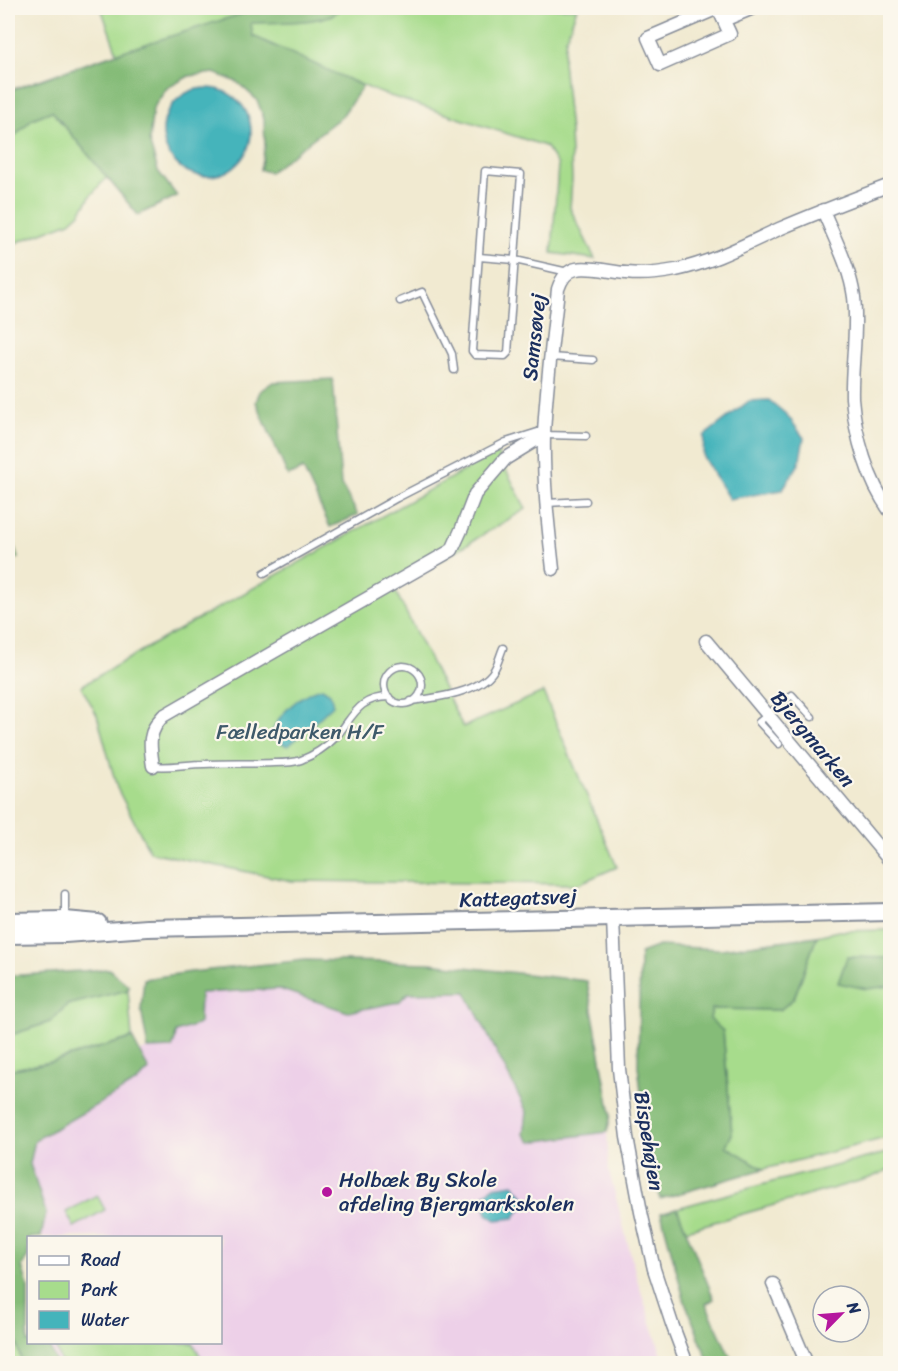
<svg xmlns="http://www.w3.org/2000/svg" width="898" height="1371" viewBox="0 0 898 1371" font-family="Sriracha,sans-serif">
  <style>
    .built { fill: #edd0e8 }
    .green { fill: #a7dc8c; stroke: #618675; stroke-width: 1.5 }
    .forest { fill: #85bc78; stroke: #50766b; stroke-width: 1.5 }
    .water { fill: #44b4bb; stroke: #30728c; stroke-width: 1.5 }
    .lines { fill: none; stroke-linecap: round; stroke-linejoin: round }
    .lane-casing { stroke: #868c98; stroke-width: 9 }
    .street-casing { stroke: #868c98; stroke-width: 15 }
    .secondary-casing { stroke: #868c98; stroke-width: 20 }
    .lane { stroke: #fff; stroke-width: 6 }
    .street { stroke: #fff; stroke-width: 12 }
    .secondary { stroke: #fff; stroke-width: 16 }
    .poi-dot { fill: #b5179e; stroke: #fbf7ec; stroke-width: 2 }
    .labels { text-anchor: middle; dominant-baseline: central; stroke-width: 4.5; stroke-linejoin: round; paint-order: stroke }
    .street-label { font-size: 21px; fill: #1b2f5e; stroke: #fbf7ec }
    .park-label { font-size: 21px; fill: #3e5a6a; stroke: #fbf7ec }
    .poi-label { font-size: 21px; fill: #1b2f5e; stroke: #fbf7ec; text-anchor: start }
  </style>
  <rect width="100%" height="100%" fill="#fbf7ec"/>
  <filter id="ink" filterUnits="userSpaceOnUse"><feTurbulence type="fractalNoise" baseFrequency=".0167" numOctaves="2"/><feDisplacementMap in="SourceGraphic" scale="12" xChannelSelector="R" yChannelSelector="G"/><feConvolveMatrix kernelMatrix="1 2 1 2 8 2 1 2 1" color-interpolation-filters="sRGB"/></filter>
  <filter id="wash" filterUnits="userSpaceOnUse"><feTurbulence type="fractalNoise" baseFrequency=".008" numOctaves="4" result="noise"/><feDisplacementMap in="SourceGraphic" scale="24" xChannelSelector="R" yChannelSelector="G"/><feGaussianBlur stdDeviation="1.35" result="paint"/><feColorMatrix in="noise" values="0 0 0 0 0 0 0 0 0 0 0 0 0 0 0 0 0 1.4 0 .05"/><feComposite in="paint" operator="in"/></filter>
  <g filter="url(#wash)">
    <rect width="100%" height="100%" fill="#f1ead1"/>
    <path class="built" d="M279,989l69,23 60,-19 59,-1 60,120 -3,22 7,8 76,-10 2,39 28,108 22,68 7,16h-610l-8,-20 172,-1v-104l-179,-1 -11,-73 5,-25 101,-57 13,-12 -9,-18 8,-3 24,-1 3,-8 1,-8 23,-8 1,-31z"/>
    <path class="green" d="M101,8h476l-11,30 -3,23 7,71 2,47 -2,29 25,51 -43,-6 6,-88 -13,-19 -167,-54 -35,-15 -88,-32 -200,70 52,62 -16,18 -11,18 -10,9 -55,21 -7,5v-105l17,-18 -17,-34 109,-38z
      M497,452l29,57 -132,79 69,139 80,-35 74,175 -39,17 -286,-3 -142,-29 -33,-64 -20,-73 -16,-29 81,-47z
      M8,528l10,30 -10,4z
      M890,930v207l-126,32 -39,-23 7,-12 -9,-103 -14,-11 3,-11 68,1 14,-12 23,-62 21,-5z
      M128,990l4,48 -81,24 -43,8v-34l42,-14 17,-17z
      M890,1152v17l-20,9 -184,52 -9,-22 95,-26z
      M97,1195l8,15 -31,17 -8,-15z
      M8,1313l14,50h-14z
      M54,1343h139l11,20h-143z"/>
    <path class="forest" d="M260,8h82c-14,17 -69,14 -91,15l2,13 110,50 -21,30 -72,56 -10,-2 5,-24 -1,-27 -7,-19 -20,-18 -23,-9 -25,3 -22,12 -14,20 -4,33 9,30 19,25 -39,19 -86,-104 -20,8 -24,24v-52l109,-38z
      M333,379l8,105 17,31 -28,12 -27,-58 -15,7 -32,-74 4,-11 13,-9z
      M817,936l-23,62 -14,12 -68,-1 -2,10 13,12 9,103 -6,12 38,23 -104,30 -11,-38 -11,-95 2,-113 19,-7 62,3z
      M847,957l43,1v28l-23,3 -29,-6z
      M305,960l124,3 158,18 24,134 -4,17 -76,10 -7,-8 3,-22 -61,-120 -58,1 -9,9 -51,10 -69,-23 -79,4 -1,31 -23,8 -1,8 -3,8 -24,1 -7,-40 3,-30 47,-7z
      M109,969l20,17 -1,4 -61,15 -17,17 -42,14v-60z
      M132,1038l17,32 -12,12 -102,58 -5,24 16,49 -5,24 -13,1v18l-6,10 6,20v56l20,1 8,20h-34l-14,-50v-243l43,-8z
      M677,1208l37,91 -8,5 27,59h-24l-25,-64 -23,-86z"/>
    <path class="water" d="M163 132a44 44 0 1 1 88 0a44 44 0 1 1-88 0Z
      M769,400l18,15 17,23 -5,26 -17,26 -53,9 -26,-42 1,-21 45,-35z
      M322,688l8,5 3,12 -25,24 -20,17 -9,-4 -7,-8c4,-19 31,-42 50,-46z
      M513,1184l10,11v11l-9,12 -18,2 -9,-6 -5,-17 11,-10z"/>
  </g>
  <g filter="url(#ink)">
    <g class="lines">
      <g class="lane-casing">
        <path id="lane" d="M485,171l36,3 -13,179 -3,3 -30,-1 -3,-4z
          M479,257l36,3 53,12
          M400,301l22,-9 30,62 2,16
          M550,357l43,3
          M544,435l42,1
          M546,503l40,-2
          M264,573l133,-75 109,-56 38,-12
          M384 685a19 19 0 1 1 38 0a19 19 0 1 1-38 0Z
          M411,701c24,-3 69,-8 83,-31 4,-6 6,-15 9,-22
          M779,744l-20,-22 33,-27 20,22
          M153,766c17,2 34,-2 51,-2 23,-1 47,0 70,-1 9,0 19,0 27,-3 13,-5 26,-14 35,-23 17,-20 22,-40 53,-40
          M65,918v-24"/>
      </g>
      <g class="street-casing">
        <path id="street" d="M718,8l12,26 -70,31 -12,-27z
          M724,20l29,-12
          M823,210c11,28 27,57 31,87 4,34 -3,68 -2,101 3,38 16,83 38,113
          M553,569c-5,-45 -10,-89 -9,-134 2,-49 9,-98 14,-146 3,-9 8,-18 18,-20 14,-3 35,3 50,4 16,2 34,0 50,-3 37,-8 70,-26 103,-41 37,-16 74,-30 111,-44
          M706,641l184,220
          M153,766c-3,-21 -6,-33 10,-50l114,-66 175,-100 10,-22 13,-34 30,-35 39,-24
          M613,918l6,151 8,68 14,75 13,57 18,55 15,40
          M773,1284l34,80"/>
      </g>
      <g class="secondary-casing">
        <path id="secondary" d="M8,921l57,-1 33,3
          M8,935l57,-1 82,-6 743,-16"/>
      </g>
      <use href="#lane" class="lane"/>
      <use href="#street" class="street"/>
      <use href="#secondary" class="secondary"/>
    </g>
  </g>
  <circle class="poi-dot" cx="327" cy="1192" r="6"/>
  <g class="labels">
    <g class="street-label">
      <text transform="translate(534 337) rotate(-84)">Samsøvej</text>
      <text transform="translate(813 739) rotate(50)">Bjergmarken</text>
      <text transform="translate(518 898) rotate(-2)">Kattegatsvej</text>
      <text transform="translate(649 1141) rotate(81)">Bispehøjen</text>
    </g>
    <g class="park-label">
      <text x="300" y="732">Fælledparken H/F</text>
    </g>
    <g class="poi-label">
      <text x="339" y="1180">Holbæk By Skole<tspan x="339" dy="24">afdeling Bjergmarkskolen</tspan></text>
    </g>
  </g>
  <rect width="898" height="1371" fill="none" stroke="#fbf7ec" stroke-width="30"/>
  <rect x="27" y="1236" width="195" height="108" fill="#fbf7ec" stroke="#a1a7b3" stroke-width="1.5"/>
  <rect x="39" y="1256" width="30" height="9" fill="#ffffff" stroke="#a1a7b3" stroke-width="1.5"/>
  <text x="81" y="1266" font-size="18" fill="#1b2f5e">Road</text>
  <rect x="39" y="1281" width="30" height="18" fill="#a7dc8c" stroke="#a1a7b3" stroke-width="1.5"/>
  <text x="81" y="1296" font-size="18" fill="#1b2f5e">Park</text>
  <rect x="39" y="1311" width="30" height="18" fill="#44b4bb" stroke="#a1a7b3" stroke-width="1.5"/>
  <text x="81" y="1326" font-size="18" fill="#1b2f5e">Water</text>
  <g transform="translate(841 1314) rotate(65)"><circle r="28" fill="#fbf7ec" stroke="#a1a7b3" stroke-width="1.5"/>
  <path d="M0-4.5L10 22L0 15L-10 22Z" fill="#b5179e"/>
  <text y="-9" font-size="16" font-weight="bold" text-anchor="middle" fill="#1b2f5e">N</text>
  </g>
</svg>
